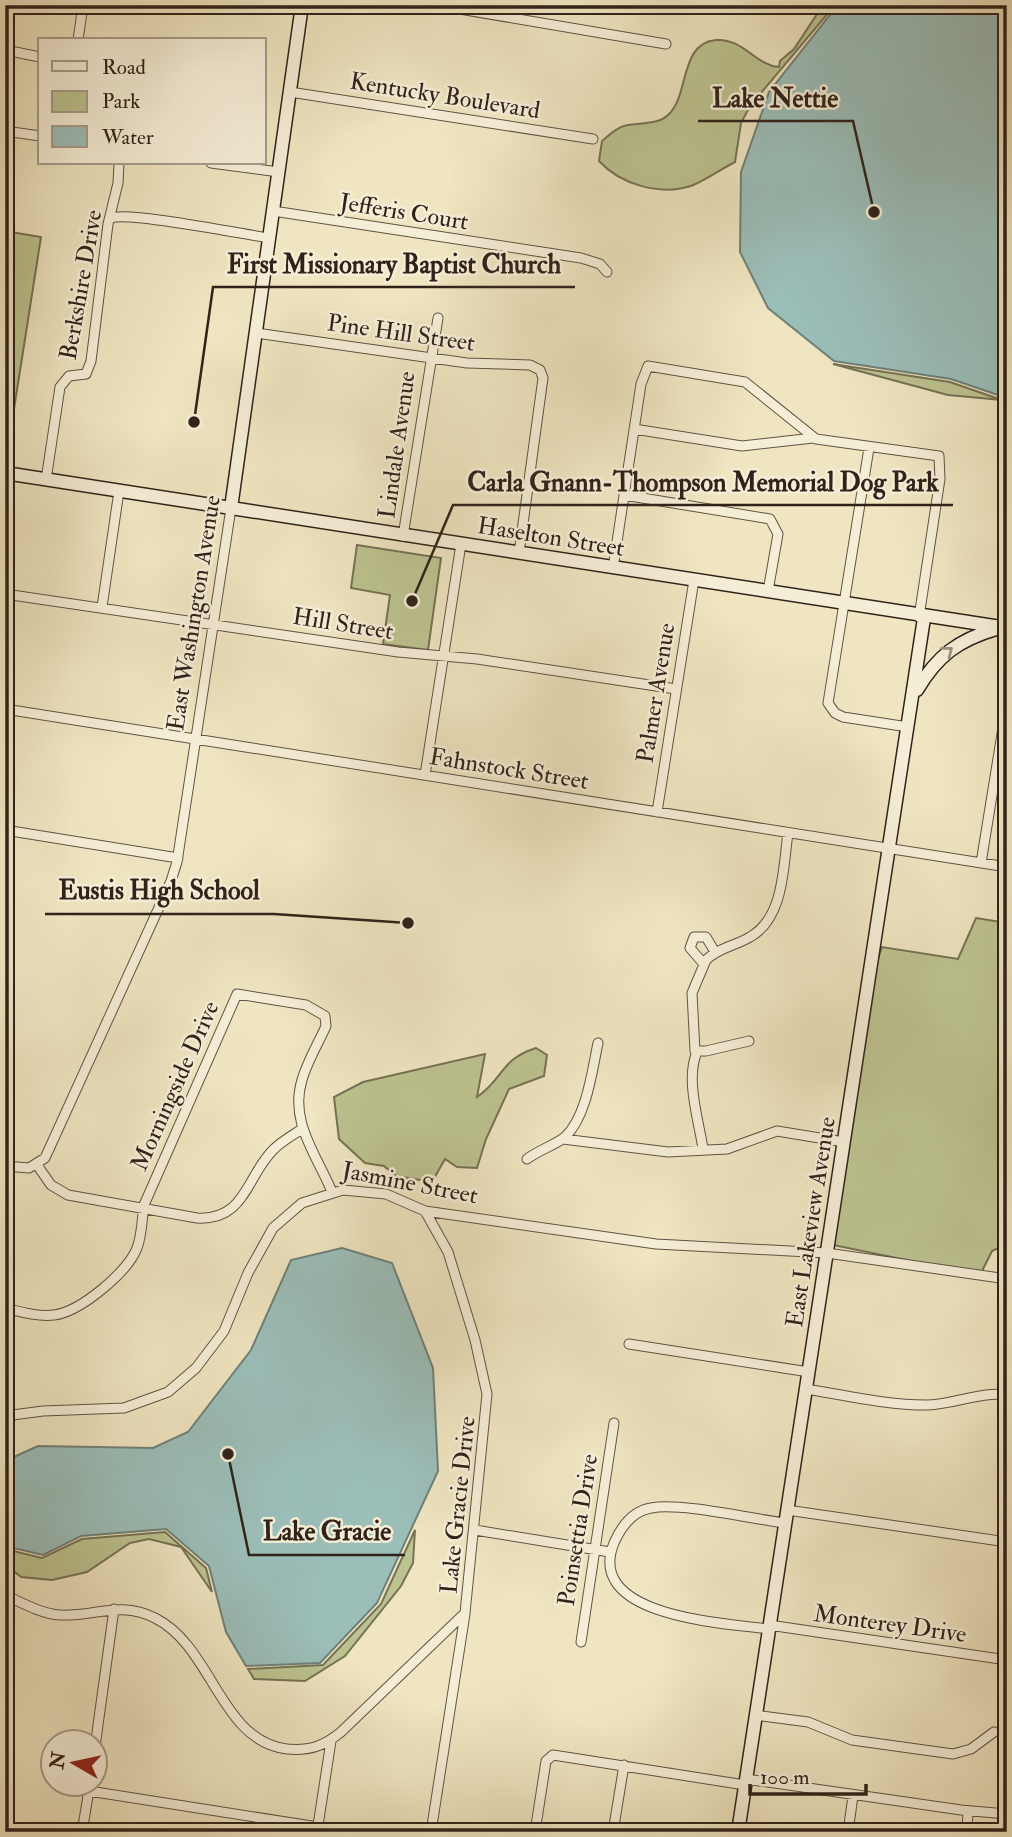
<svg xmlns="http://www.w3.org/2000/svg" width="1012" height="1837" viewBox="0 0 1012 1837" font-family="'IM FELL Double Pica',serif">
  <style>
    .green { fill: #bcc390; stroke: #767255; stroke-width: 2 }
    .water { fill: #9bbeb9; stroke: #708079; stroke-width: 2 }
    .lines { fill: none; stroke-linecap: round; stroke-linejoin: round }
    .street-casing { stroke: #605344; stroke-width: 11 }
    .secondary-casing { stroke: #30221a; stroke-width: 15 }
    .street { stroke: #f5eed7; stroke-width: 9 }
    .secondary { stroke: #f5eed7; stroke-width: 12 }
    .oneway { stroke: #9c9282 }
    .labels { text-anchor: middle; dominant-baseline: central; stroke-width: 5; stroke-linejoin: round; paint-order: stroke }
    .street-label { font-size: 24px; fill: #30221a; stroke: #f5eed7 }
    .leader { fill: none; stroke: #30221a; stroke-width: 2.5 }
    .callout-dot { fill: #30221a; stroke: #f5eed7; stroke-width: 2.5 }
    .callout-label { font-size: 26px; text-anchor: middle; font-weight: bold; fill: #30221a; stroke: #f5eed7; stroke-width: 5; stroke-linejoin: round; paint-order: stroke }
  </style>
  <rect width="100%" height="100%" fill="#efe5c1"/>
  <filter id="stains"><feTurbulence type="fractalNoise" baseFrequency=".00286" numOctaves="4"/><feColorMatrix values="0 0 0 0 .2 0 0 0 0 .09 0 0 0 0 .02 0 0 0 .5 -.17"/></filter>
  <radialGradient id="worn" r=".72"><stop offset=".6" stop-color="#630" stop-opacity="0"/><stop offset="1" stop-color="#630" stop-opacity=".3"/></radialGradient>
  <path class="green" d="M823,5h12l-85,101 -9,17 -6,39c-14,7 -29,18 -44,24 -32,10 -71,-2 -92,-25l3,-20c6,-5 14,-13 22,-15 15,-4 35,0 46,-13 19,-20 10,-70 46,-73 27,-2 39,25 63,27l1,-6 14,-12z
    M5,231l36,6 -35,223h-1z
    M833,364l117,18 52,18 -54,-5z
    M357,545l84,13 -13,92 -45,-6 7,-49 -39,-7z
    M976,918l31,5v321l-15,7 -12,24 -147,-30 42,-277 7,-21 76,12z
    M536,1048l11,7 -3,21 -35,13 -23,50 -9,29 -20,-1 -12,-8 -13,23 -36,-6 -12,-10 -19,-3 -26,-24 -5,-42 29,-15 122,-28 -8,43c27,-18 22,-37 59,-49z
    M415,1530l-2,33 -12,23 -56,70 -40,25 -51,-2 -6,-10 75,-4 58,-61z
    M165,1532l41,36 6,24 -31,-45 -32,-8 -19,4 -43,29 -35,8 -31,-3 -16,-13v-15l37,9 40,-19z"/>
  <path class="water" d="M841,5h166v393l-56,-19 -117,-18 -66,-53 -28,-56 1,-80 28,-80 64,-81z
    M342,1248l50,15 41,105 5,103 -61,132 -57,60 -74,3 -20,-34 -17,-66 -43,-37 -85,7 -38,19 -38,-9v-85l33,-15 115,2 35,-16 63,-82 40,-90z"/>
  <g class="lines">
    <g class="street-casing">
      <path id="street" d="M436,5l230,39
        M78,40l5,-35
        M5,50l35,7
        M290,92l303,47
        M5,131l35,5
        M211,163l68,9
        M273,211l308,47 19,6 7,8
        M111,218c17,-7 131,16 158,20
        M256,333l211,30 63,2 10,5 3,8 -24,175
        M634,429l108,17 71,-8
        M869,448l-41,255 7,10 8,4 65,10
        M46,480l14,-93 9,-11 17,-2 5,-13 17,-137 10,-41 1,-20
        M5,486l2,-12
        M624,495l146,24 8,15 -10,57
        M403,536l35,-218
        M613,568l28,-184 7,-18 97,16 71,57 123,17 1,23 -21,138
        M5,594l393,58 79,7 199,30
        M102,607l17,-116
        M5,709l1002,158
        M425,775l36,-231
        M657,812l37,-232
        M5,830l173,28
        M981,863l26,-160
        M5,899v30
        M703,963l-13,-15 4,-11h12l9,15
        M749,1041l-43,10h-11l-3,-58 14,-33c12,-12 29,-14 44,-23 34,-19 33,-69 38,-104
        M697,1052c-12,27 2,69 6,97
        M563,1139l105,13 59,-3 50,-18 67,11
        M527,1159c10,-8 30,-15 38,-22 22,-21 27,-66 33,-94
        M37,1165l14,20 17,10 129,23c49,3 49,-42 77,-69 8,-8 19,-14 28,-20
        M5,1166l24,2 16,-10 126,-277 6,-19 54,-354
        M5,1308c16,4 33,9 49,7 26,-3 74,-43 83,-67 5,-13 5,-29 7,-43l93,-211 69,11 19,11 1,10c-8,18 -19,36 -24,54 -13,42 15,75 30,112
        M629,1344l180,28
        M806,1389c39,6 80,16 120,16 27,0 54,-14 81,-10
        M5,1416l38,-5 81,-3 44,-16 28,-24 28,-37 24,-58 25,-45 29,-25 41,-13 43,4 39,17 231,33 171,9 180,26
        M787,1510l220,32
        M475,1530l135,22
        M5,1595c17,8 37,19 55,20 34,2 60,-15 95,3 58,29 65,123 132,131 23,2 37,-3 54,-17l124,-119 22,-219 -12,-54 -27,-88 -23,-41
        M769,1625l238,35
        M768,1629c-43,-6 -184,-12 -154,-86 7,-16 19,-32 37,-35 29,-6 101,11 134,15
        M581,1642l33,-219
        M755,1715l53,7 44,18 101,14 18,-5 23,-17
        M94,1754l20,-145
        M746,1779l215,31 46,4
        M89,1791l229,36
        M82,1832l8,-48
        M317,1832l14,-91
        M431,1832l34,-218
        M535,1832l11,-71 7,-6 192,30
        M613,1832l11,-67
        M848,1832l5,-36
        M967,1832l1,-21"/>
    </g>
    <g class="secondary-casing">
      <path id="secondary" d="M5,473l1002,155
        M231,508l71,-503
        M917,690c20,-34 41,-50 79,-61
        M738,1832l186,-1214"/>
    </g>
    <use href="#street" class="street"/>
    <use href="#secondary" class="secondary"/>
  </g>
  <defs><path id="oneway-chevron" d="M-2-3.5L2.5 0L-2 3.5" fill="none" stroke-width="1.6" stroke-linecap="round" stroke-linejoin="round" transform="scale(1.75)"/></defs>
  <use class="oneway" href="#oneway-chevron" transform="translate(948 651) rotate(-38)"/>
  <g class="labels">
    <g class="street-label">
      <text transform="translate(445 96) rotate(9)">Kentucky Boulevard</text>
      <text transform="translate(404 212) rotate(9)">Jefferis Court</text>
      <text transform="translate(81 285) rotate(-80)">Berkshire Drive</text>
      <text transform="translate(401 333) rotate(8)">Pine Hill Street</text>
      <text transform="translate(397 445) rotate(-82)">Lindale Avenue</text>
      <text transform="translate(551 537) rotate(9)">Haselton Street</text>
      <text transform="translate(194 613) rotate(-81)">East Washington Avenue</text>
      <text transform="translate(343 624) rotate(9)">Hill Street</text>
      <text transform="translate(656 693) rotate(-81)">Palmer Avenue</text>
      <text transform="translate(509 769) rotate(9)">Fahnstock Street</text>
      <text transform="translate(175 1086) rotate(-66)">Morningside Drive</text>
      <text transform="translate(410 1183) rotate(11)">Jasmine Street</text>
      <text transform="translate(811 1222) rotate(-81)">East Lakeview Avenue</text>
      <text transform="translate(458 1505) rotate(-84)">Lake Gracie Drive</text>
      <text transform="translate(578 1530) rotate(-81)">Poinsettia Drive</text>
      <text transform="translate(890 1624) rotate(8)">Monterey Drive</text>
    </g>
  </g>
  <path class="leader" d="M874 212L853 121H698M194 422L213 287H575M412 601L453 505H953M408 923L274 914H45M228 1454L249 1555H405"/>
  <g class="callout-dot">
    <circle cx="874" cy="212" r="7"/>
    <circle cx="194" cy="422" r="7"/>
    <circle cx="412" cy="601" r="7"/>
    <circle cx="408" cy="923" r="7"/>
    <circle cx="228" cy="1454" r="7"/>
  </g>
  <g class="callout-label">
    <text x="775" y="107">Lake Nettie</text>
    <text x="394" y="273">First Missionary Baptist Church</text>
    <text x="703" y="491">Carla Gnann-Thompson Memorial Dog Park</text>
    <text x="159" y="899">Eustis High School</text>
    <text x="327" y="1540">Lake Gracie</text>
  </g>
  <rect width="1012" height="1837" fill="none" stroke="#efe5c1" stroke-width="28"/>
  <rect x="7" y="7" width="998" height="1823" fill="none" stroke="#30221a" stroke-width="3.5"/>
  <rect x="14" y="14" width="984" height="1809" fill="none" stroke="#30221a" stroke-width="2"/>
  <rect x="38" y="38" width="228" height="126" fill="#f5eed7" stroke="#a69c8b" stroke-width="2"/>
  <rect x="52" y="61" width="35" height="10" fill="#f5eed7" stroke="#a69c8b" stroke-width="2"/>
  <text x="102" y="74" font-size="21" fill="#30221a">Road</text>
  <rect x="52" y="91" width="35" height="21" fill="#bcc390" stroke="#a69c8b" stroke-width="2"/>
  <text x="102" y="108" font-size="21" fill="#30221a">Park</text>
  <rect x="52" y="126" width="35" height="21" fill="#9bbeb9" stroke="#a69c8b" stroke-width="2"/>
  <text x="102" y="144" font-size="21" fill="#30221a">Water</text>
  <g transform="translate(74 1763) rotate(279)"><circle r="33" fill="#f5eed7" stroke="#a69c8b" stroke-width="2"/>
  <path d="M0-5L12 26L0 18L-12 26Z" fill="#8f2418"/>
  <text y="-10" font-size="19" font-weight="bold" text-anchor="middle" fill="#30221a">N</text>
  </g>
  <path d="M750 1784v10h116v-10" fill="none" stroke="#30221a" stroke-width="3.5"/>
  <text x="760" y="1784" font-size="21" fill="#30221a" stroke="#f5eed7" stroke-width="5" paint-order="stroke">100 m</text>
  <rect width="100%" height="100%" filter="url(#stains)"/>
  <rect width="100%" height="100%" fill="url(#worn)"/>
</svg>
